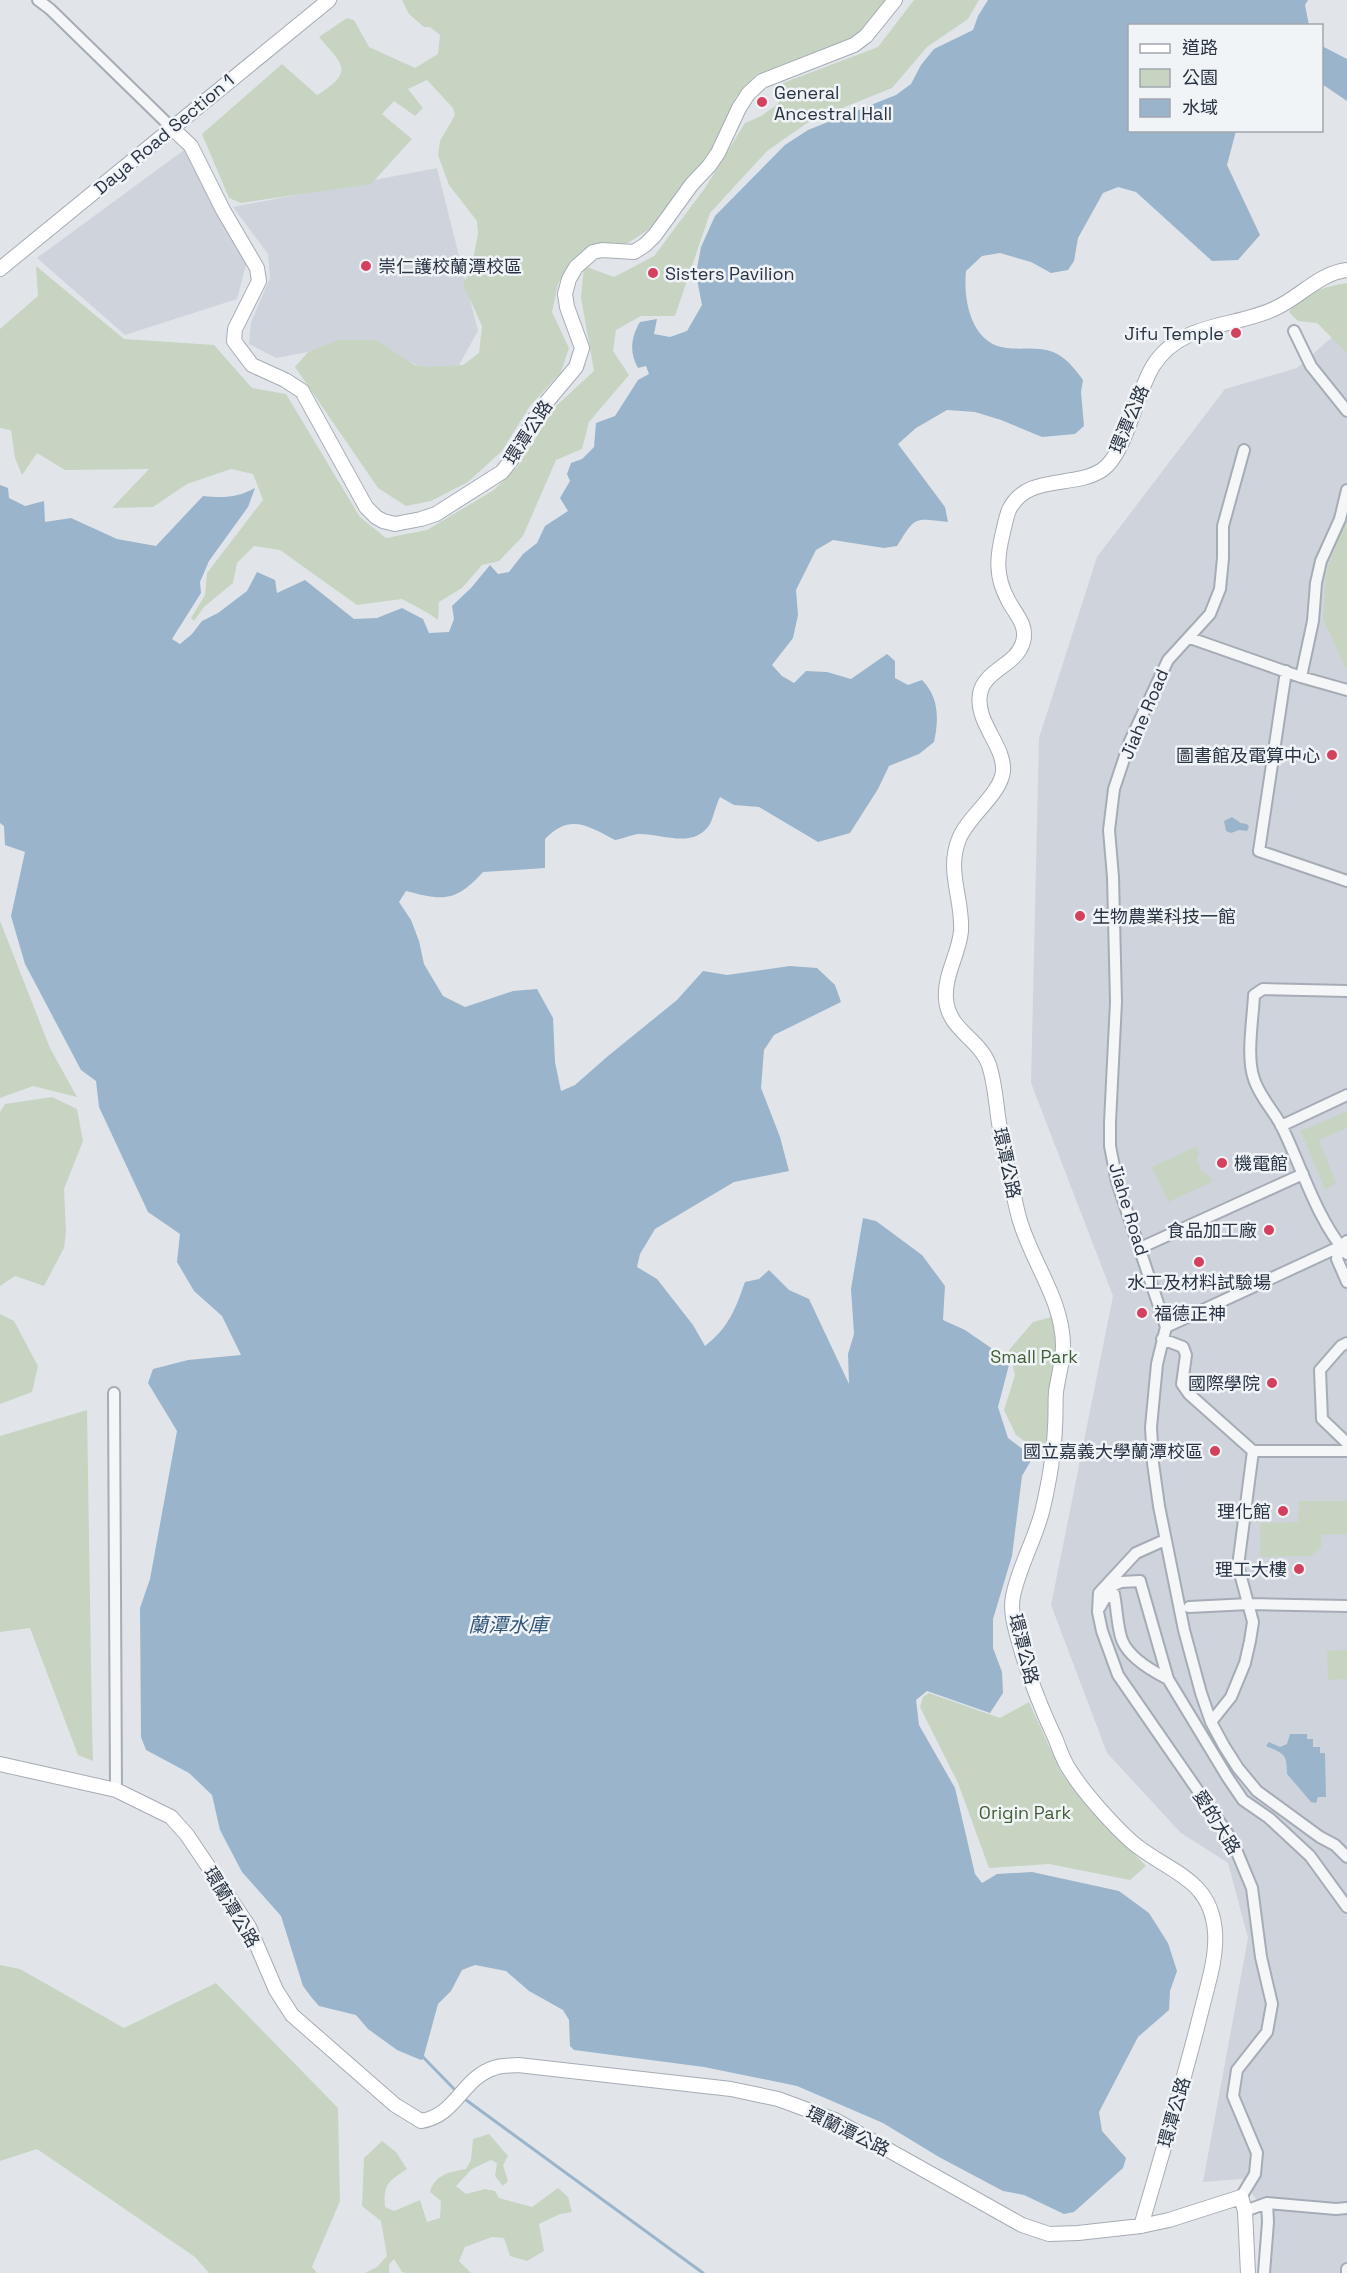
<svg xmlns="http://www.w3.org/2000/svg" width="1347" height="2273" viewBox="0 0 1347 2273" font-family="'Space Grotesk','Noto Sans TC',sans-serif">
  <style>
    .built { fill: #cfd4dc }
    .green { fill: #c7d4c2 }
    .water { fill: #9ab4cc }
    .lines { fill: none; stroke-linecap: round; stroke-linejoin: round }
    .stream { stroke: #9ab4cc; stroke-width: 3 }
    .street-casing { stroke: #a6acb5; stroke-width: 14 }
    .secondary-casing { stroke: #a6acb5; stroke-width: 16 }
    .street { stroke: #f4f6f8; stroke-width: 10 }
    .secondary { stroke: #fff; stroke-width: 14 }
    .poi-dot { fill: #d4415e; stroke: #f1f4f7; stroke-width: 2 }
    .labels { text-anchor: middle; dominant-baseline: central; stroke-width: 5; stroke-linejoin: round; paint-order: stroke }
    .poi-label { font-size: 18px; fill: #283343; stroke: #f1f4f7; text-anchor: end }
    .street-label { font-size: 18px; fill: #283343; stroke: #f1f4f7 }
    .park-label { font-size: 18px; fill: #3f5f35; stroke: #f1f4f7 }
    .water-label { font-size: 20px; font-style: italic; fill: #315478; stroke: #f1f4f7 }
  </style>
  <rect width="100%" height="100%" fill="#e1e5ea"/>
  <path class="built" d="M184,150l36,67 27,44 -10,38 -112,36 -88,-77z
    M437,168l41,163 -19,34 -32,5 -60,-29 -91,17 -27,-14 2,-22 19,-44 -2,-24 -35,-47z
    M1339,331l8,2v1940h-88l8,-58 -25,-36 -39,3 45,-244 -20,-75 -47,-30 -74,-80 -56,-148 62,-309 -82,-213 8,-345 58,-181 128,-168 72,-21z"/>
  <path class="green" d="M402,0h483l-21,35 -108,45 -20,17 -27,61 -58,70 -23,15 -40,7 -15,11 -15,23 -6,28 17,36 -8,24 -31,34 -28,45 -34,31 -37,19 -25,5 -28,-18 -83,-121 13,-15 31,-12h37l39,25 14,2 34,-2 16,-12 3,-27 -19,-42 8,-14 7,-36 -1,-13 -28,-36 -11,-30 2,-14 15,-26 -2,-7 -26,-28 -19,9 15,19 -8,8 -21,-15 -12,13 30,25 -41,45 -130,19 -12,-5 -27,-64 80,-70 35,31c38,-23 26,-30 2,-58l28,-19 7,2 15,27 46,21 23,-14 2,-19 -10,-8h-6l-15,-13z
    M914,0h65l-11,19 -41,28 -35,41 -82,33 -43,30 -57,62 -35,103h-34l-25,14 -3,21 16,24 -40,47 -7,27 -26,11 -33,76 -24,25 -17,4 -20,23 -23,14 -1,18 -10,-7 -26,-14 -45,6 -77,-55 -26,-4 -17,17 -4,20 -29,24 -10,14 -3,-3 14,-23 2,-22 56,-73 -10,-26 -22,-5 -44,15 -34,23 -41,1 37,-39 -84,1 -28,-17 -15,22 -7,-17 -4,-28 -11,-2v-99l38,-33 -2,-30 88,73 90,6 38,43 34,6 74,123 26,21 41,-8 67,-40 24,-24 38,-60 38,-35 -13,-73 3,-32 30,11 40,-21 51,-68 40,-65 16,-7 17,-12 5,-21 95,-36z
    M1347,283v70l-30,-30 -19,-2 -9,-9c16,-20 34,-25 58,-29z
    M1347,520v150l-24,-51 3,-46 14,-40z
    M0,921l50,127 27,49 -44,-11 -33,12z
    M52,1097l25,12 6,32 -19,48 2,43 -2,16 -20,38 -29,-10 -15,10v-174l5,-8z
    M1347,1111v17l-28,12 17,43 -11,7 -24,-59z
    M1197,1146l2,6 -2,8 5,12 7,3 3,7 -44,20 -16,-35z
    M0,1314l14,7 24,45 -6,26 -32,12z
    M1055,1316l3,31 -7,88 -10,18 -25,-18 -12,-25 11,-35 -6,-25 24,-28z
    M87,1410l5,315 1,36 -15,-6 -48,-127 -30,4v-196z
    M1299,1501h48v33l-26,1v13l-10,8 -51,1v-34l38,-1z
    M1347,1650v29l-19,1 -1,-29z
    M929,1693l71,25 29,-16 32,71 25,31 60,62 -16,14 -81,-16 -60,4 -31,-85 -38,-76 3,-10z
    M0,1965l20,4 104,59 92,-45 122,125 2,93 -28,66 5,6h-108l-14,-16 -158,-108 -37,12z
    M489,2134l19,22 -5,9 5,16 -5,5 -8,-10 2,-13 -6,-3 -19,9 -16,17 10,8 19,-5 10,2 4,7 33,9 26,-19 10,9 4,15 -12,2 -21,10 5,27 -17,10 -17,-5 -6,-18 -12,-1 -27,10 -6,14 12,12h-65l-4,-1 -8,-13 -5,6v8h-24l12,-6 10,-11 -6,-35 -19,-15 2,-48 18,-17 14,11 11,17c-18,12 -24,15 -22,38l9,4 26,-11 7,22 13,-4 1,-17 -11,-9c5,-18 20,-20 36,-23l5,-9 2,-21z"/>
  <path class="water" d="M988,0h320l-3,5 4,20 -179,1v104l106,1 -9,34 33,70 -22,25 -26,1 -76,-69 -18,-5 -15,6 -25,45 -4,23 -6,9 -17,3 -20,-11 -31,-9 -18,3 -16,15c-3,29 5,73 41,77 15,2 32,-2 46,4 13,5 22,17 30,28l-2,12 3,34 -9,8 -33,3 -41,-17 -26,-8 -28,-2 -31,18 -18,16 47,63 3,15c-35,-4 -32,-6 -51,24l-13,2 -51,-8 -17,10 -20,40 2,25 -5,23 -21,27 10,11 12,7 12,-12 21,1 24,7 36,-25 8,7v17l13,7 14,-5c17,17 17,39 12,62l-15,12 -30,12 -11,23 -28,44 -32,9 -59,-35 -25,-2 -14,-8c-4,8 -7,21 -10,27 -16,26 -49,9 -72,10 -7,1 -16,5 -23,6 -27,-14 -45,-27 -70,-1v29l-62,4c-27,30 -40,29 -77,19l-7,11 12,18 8,21 5,23 19,32 22,11 48,-16 24,-2 16,29 2,44 6,29 14,-6 33,-29 69,-56 26,-29 24,4 63,-9 27,2 18,17 6,17 -67,33 -10,15 -3,38 19,49 9,34 -55,11 -79,47 -15,25 -3,13 20,12 36,46 12,21c24,-19 30,-36 40,-64l14,-3 10,-9 20,20 20,9 40,85 -1,-30 6,-20 -3,-45 12,-71 13,3 46,34 23,31 -2,34 22,10 45,31 -12,46 10,31 25,19 -11,19 -10,80 -19,63v29l9,24 1,21 -13,20 -63,-22 -11,9 3,25 36,63 20,86 7,9 15,-9 35,-2 87,19 30,22 19,30 9,28 -7,20 -1,19 -31,27 -39,75 3,19 24,27 -3,10 -49,44 -10,2 -40,-19 -21,-4 -64,-34 -56,-34 -86,-37 -93,-19 -130,-17 -4,-4 -1,-26 -6,-10 -34,-19 -23,-20 -31,-6 -13,5 -11,21 -13,13 -15,55 -2,1 -24,-10 -29,-21 -12,-14 -37,-9 -7,-8 -9,-12 -22,-70 -39,-44 -22,-42 -8,-35 -23,-22 -43,-23 -5,-13 -1,-129 10,-29 27,-148 -29,-48 5,-14 35,-9 53,-5 -19,-39 -28,-25 -17,-29 3,-28 -32,-22 -49,-105 -3,-26 -15,-11 -56,-106 -14,-48 14,-64 -20,-7 -1,-19 -4,-3v-338l8,3 1,10 16,8 19,-5 1,21 26,-4 46,21 39,7 47,-50c20,2 34,2 52,-8l-7,19 -39,54 -9,21 1,11 -29,46 8,5 12,-10 10,-13 16,-8 29,-22 10,-19 18,8 2,13 28,-13 49,39 23,-1 25,-10 21,11 6,14 20,-1 5,-13 -2,-13 19,-18 19,-23 8,9 11,-2 14,-18 14,-11 8,-17 23,-15 -8,-13 10,-17 -3,-7 4,-11 11,-4 12,-12 2,-24 19,-7 23,-36 11,-6 -3,-8 -8,2c-9,-16 -7,-31 2,-46l17,-3 -3,15 16,3 17,-6 15,-26 -6,-31 5,-27 14,-31 70,-71 23,-15 88,-35 15,-11 10,-19 13,-16 39,-19 5,-14z
    M1322,46l25,13v42l-25,-17z
    M1232,817l9,6 6,1 2,3 -2,4 -8,-1 -8,3 -5,-2 -2,-10z
    M1290,1734h17v5h6v8h7v6h5l1,44h-8l-2,6 -5,-1 -24,-28c0,-21 -3,-20 -21,-28l3,-4 11,5 7,-3z"/>
  <g class="lines">
    <path class="stream" d="M422,2056l35,36
      M462,2097l241,176"/>
    <g class="street-casing">
      <path id="street" d="M38,0l12,9 123,120
        M1294,331l17,35 36,45
        M1244,450l-21,76v32l-3,31 -10,25 -42,46 -38,81 -16,48 -5,41 4,47 3,125 -6,120v24l7,36 49,145 -9,37 -6,63 2,36 6,43 25,124 17,63 10,29 13,24 14,22 19,23 63,46 15,8 12,12
        M1190,638l111,39 46,13
        M1286,671l-27,180 88,30
        M1301,677l12,-56 3,-38 5,-22 19,-42 7,-29
        M1347,991l-84,-2 -9,6c-1,24 -8,62 0,84 5,17 20,32 28,48 20,41 35,93 65,127
        M1281,1126l66,-31
        M1339,1247l-2,12 10,23
        M1140,1248l163,-74
        M1166,1327l173,-80 8,-6
        M1162,1339l21,8 3,8 -4,29 7,10 64,57
        M1347,1343l-6,3 -21,24 2,49 25,24
        M114,1393l2,397
        M1165,1540l-29,13 -37,40 -1,19 4,19 16,44 114,165 20,48 9,69 11,47 -5,28 -30,38 -4,26 24,57 -2,21 -14,23
        M1108,1588l13,-6 19,-1 28,98 60,99 15,22 26,18 41,38 37,51
        M1100,1607l5,-9 9,-4c3,14 3,33 8,46 7,18 30,31 46,39
        M1189,1607l60,-3 98,2
        M1211,1722l20,-25 14,-34 5,-22 3,-19 -15,-56 15,-115h94
        M1245,2211l22,-8 69,6 11,-1
        M1264,2273l4,-51 -1,-19
        M1347,2273v-4"/>
    </g>
    <g class="secondary-casing">
      <path id="secondary" d="M173,129l18,17 32,64 34,58 2,13 -24,48 -1,12 18,24 33,15 17,11 64,116 10,10 7,4 12,3 26,-5 15,-5 66,-42 10,-13 27,-48 37,-44 6,-19 -15,-41 -2,-13 4,-15 7,-12 17,-15 9,-2 32,2 11,-7 10,-10 37,-51 17,-18 9,-13 21,-45 9,-14 14,-13 92,-36 12,-9 29,-36
        M0,269l329,-269
        M0,1764l116,26 55,27 16,18 62,92 27,63 16,25 103,90 26,16c35,-5 41,-43 73,-53 7,-3 17,-2 24,-3l213,24 47,10 57,21 187,105 27,9 29,-1 63,-7 28,-6 72,-23 4,14 3,62
        M1141,2226c21,-71 42,-142 60,-214 6,-25 16,-54 14,-80 -4,-55 -48,-60 -83,-90 -19,-17 -47,-48 -61,-70 -7,-9 -11,-21 -15,-32 -15,-32 -28,-64 -37,-98 -4,-14 -9,-31 -6,-46 6,-30 23,-58 30,-88 6,-26 11,-55 12,-81 1,-12 0,-23 1,-35 2,-15 7,-31 7,-46 0,-48 -34,-87 -45,-132 -7,-30 -14,-61 -19,-91 -3,-19 -4,-40 -10,-58 -9,-26 -41,-35 -43,-66 -2,-24 13,-45 15,-68 2,-32 -15,-60 -2,-92 9,-23 42,-45 44,-68 2,-25 -28,-49 -23,-77 4,-24 37,-29 43,-52 5,-17 -8,-28 -15,-42 -13,-24 -11,-43 -5,-68 1,-4 4,-18 6,-22 18,-37 64,-21 93,-40 24,-16 34,-77 51,-104 28,-45 82,-38 123,-58 25,-12 44,-35 71,-38"/>
    </g>
    <use href="#street" class="street"/>
    <use href="#secondary" class="secondary"/>
  </g>
  <g class="poi-dot">
    <circle cx="762" cy="102" r="6"/>
    <circle cx="366" cy="266" r="6"/>
    <circle cx="653" cy="273" r="6"/>
    <circle cx="1236" cy="333" r="6"/>
    <circle cx="1332" cy="755" r="6"/>
    <circle cx="1080" cy="916" r="6"/>
    <circle cx="1222" cy="1163" r="6"/>
    <circle cx="1269" cy="1230" r="6"/>
    <circle cx="1199" cy="1262" r="6"/>
    <circle cx="1142" cy="1313" r="6"/>
    <circle cx="1272" cy="1383" r="6"/>
    <circle cx="1215" cy="1451" r="6"/>
    <circle cx="1283" cy="1511" r="6"/>
    <circle cx="1299" cy="1569" r="6"/>
  </g>
  <g class="labels">
    <g class="poi-label">
      <text x="774" y="92" text-anchor="start">General<tspan x="774" dy="21">Ancestral Hall</tspan></text>
      <text x="378" y="266" text-anchor="start">崇仁護校蘭潭校區</text>
      <text x="665" y="273" text-anchor="start">Sisters Pavilion</text>
      <text x="1224" y="333">Jifu Temple</text>
      <text x="1320" y="755">圖書館及電算中心</text>
      <text x="1092" y="916" text-anchor="start">生物農業科技一館</text>
      <text x="1234" y="1163" text-anchor="start">機電館</text>
      <text x="1257" y="1230">食品加工廠</text>
      <text x="1199" y="1282" text-anchor="middle">水工及材料試驗場</text>
      <text x="1154" y="1313" text-anchor="start">福德正神</text>
      <text x="1260" y="1383">國際學院</text>
      <text x="1203" y="1451">國立嘉義大學蘭潭校區</text>
      <text x="1271" y="1511">理化館</text>
      <text x="1287" y="1569">理工大樓</text>
    </g>
    <g class="street-label">
      <text transform="translate(164 134) rotate(-40)">Daya Road Section 1</text>
      <text transform="translate(1129 419) rotate(-67)">環潭公路</text>
      <text transform="translate(528 432) rotate(-57)">環潭公路</text>
      <text transform="translate(1144 714) rotate(-67)">Jiahe Road</text>
      <text transform="translate(1007 1163) rotate(78)">環潭公路</text>
      <text transform="translate(1129 1209) rotate(73)">Jiahe Road</text>
      <text transform="translate(1024 1649) rotate(76)">環潭公路</text>
      <text transform="translate(1217 1822) rotate(58)">愛的大路</text>
      <text transform="translate(232 1907) rotate(59)">環蘭潭公路</text>
      <text transform="translate(1174 2112) rotate(-74)">環潭公路</text>
      <text transform="translate(848 2131) rotate(26)">環蘭潭公路</text>
    </g>
    <g class="park-label">
      <text x="1034" y="1356">Small Park</text>
      <text x="1025" y="1812">Origin Park</text>
    </g>
    <g class="water-label">
      <text x="508" y="1625">蘭潭水庫</text>
    </g>
  </g>
  <rect x="1128" y="24" width="195" height="108" fill="#f1f4f7" stroke="#a1a7af" stroke-width="1.5"/>
  <rect x="1140" y="44" width="30" height="9" fill="#ffffff" stroke="#a1a7af" stroke-width="1.5"/>
  <text x="1182" y="54" font-size="18" fill="#283343">道路</text>
  <rect x="1140" y="69" width="30" height="18" fill="#c7d4c2" stroke="#a1a7af" stroke-width="1.5"/>
  <text x="1182" y="84" font-size="18" fill="#283343">公園</text>
  <rect x="1140" y="99" width="30" height="18" fill="#9ab4cc" stroke="#a1a7af" stroke-width="1.5"/>
  <text x="1182" y="114" font-size="18" fill="#283343">水域</text>
</svg>
